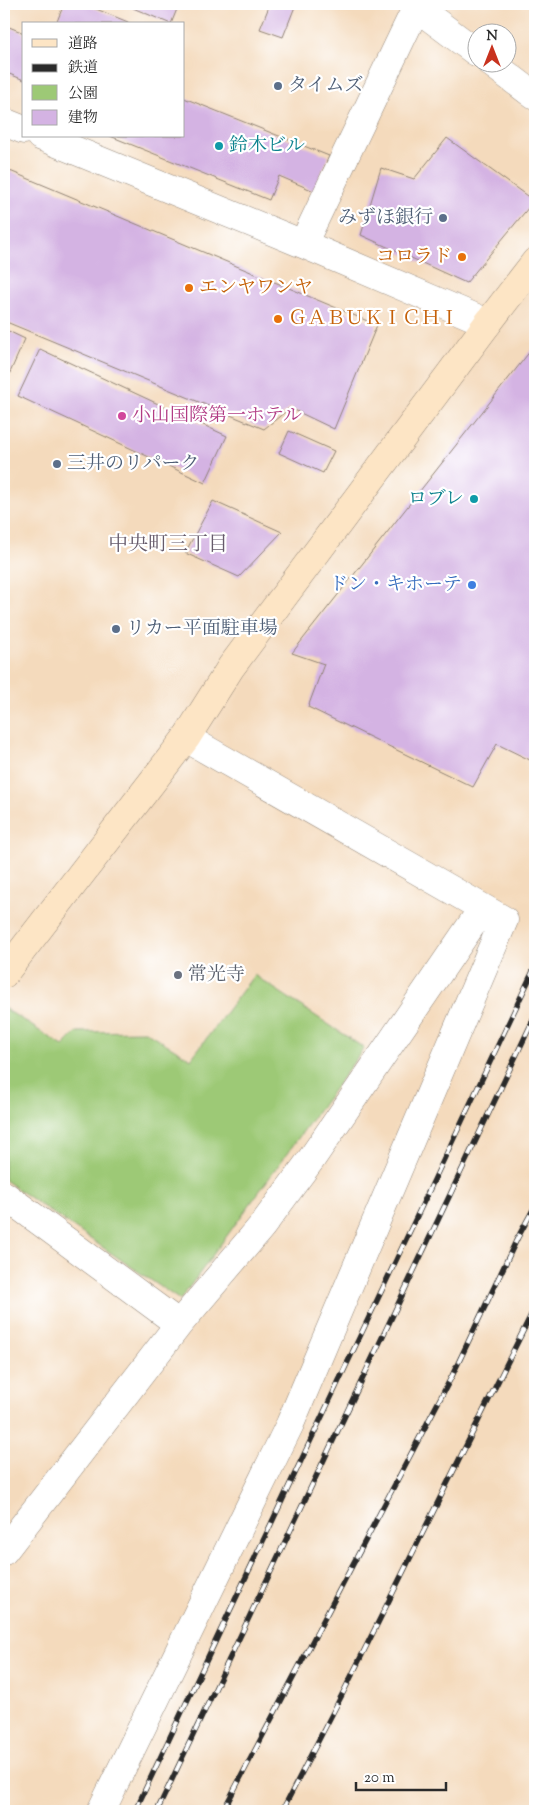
<svg xmlns="http://www.w3.org/2000/svg" width="539" height="1815" viewBox="0 0 539 1815" font-family="'Sorts Mill Goudy','Noto Serif JP',serif">
  <style>
    .green { fill: #9dc976; stroke: #647a50 }
    .building { fill: #d4b3e3 }
    .lines { fill: none; stroke-linecap: round; stroke-linejoin: round }
    .street-casing { stroke: #908274; stroke-width: 29 }
    .secondary-casing { stroke: #908274; stroke-width: 29 }
    .street { stroke: #fff; stroke-width: 28 }
    .secondary { stroke: #fde5c5; stroke-width: 28 }
    .rail-casing { stroke: #2b2b2b; stroke-width: 5.5 }
    .rail { stroke: #fff; stroke-width: 4; stroke-dasharray: 11; stroke-linecap: butt }
    .service-dot { fill: #5c6f8a; stroke: #fff; stroke-width: 2 }
    .culture-dot { fill: #0f9aa8; stroke: #fff; stroke-width: 2 }
    .food-dot { fill: #e8710a; stroke: #fff; stroke-width: 2 }
    .hotel-dot { fill: #d1479c; stroke: #fff; stroke-width: 2 }
    .shop-dot { fill: #3f7fe0; stroke: #fff; stroke-width: 2 }
    .worship-dot { fill: #6b7280; stroke: #fff; stroke-width: 2 }
    .labels { text-anchor: middle; dominant-baseline: central; stroke-width: 4.5; stroke-linejoin: round; paint-order: stroke }
    .service-label { font-size: 19px; fill: #4e5e75; stroke: #fff; text-anchor: start }
    .culture-label { font-size: 19px; fill: #0d838f; stroke: #fff; text-anchor: start }
    .food-label { font-size: 19px; fill: #c56008; stroke: #fff; text-anchor: start }
    .hotel-label { font-size: 19px; fill: #b23c85; stroke: #fff; text-anchor: start }
    .shop-label { font-size: 19px; fill: #366cbe; stroke: #fff; text-anchor: end }
    .worship-label { font-size: 19px; fill: #5b616d; stroke: #fff; text-anchor: start }
    .neighbourhood-label { font-size: 20px; fill: #665b6b; stroke: #fff }
  </style>
  <rect width="100%" height="100%" fill="#fff"/>
  <filter id="ink" filterUnits="userSpaceOnUse"><feTurbulence type="fractalNoise" baseFrequency=".02" numOctaves="2"/><feDisplacementMap in="SourceGraphic" scale="10" xChannelSelector="R" yChannelSelector="G"/><feConvolveMatrix kernelMatrix="1 2 1 2 8 2 1 2 1" color-interpolation-filters="sRGB"/></filter>
  <filter id="wash" filterUnits="userSpaceOnUse"><feTurbulence type="fractalNoise" baseFrequency=".0096" numOctaves="4" result="noise"/><feDisplacementMap in="SourceGraphic" scale="20" xChannelSelector="R" yChannelSelector="G"/><feGaussianBlur stdDeviation="1.12" result="paint"/><feColorMatrix in="noise" values="0 0 0 0 0 0 0 0 0 0 0 0 0 0 0 0 0 1.4 0 .05"/><feComposite in="paint" operator="in"/></filter>
  <g filter="url(#wash)">
    <rect width="100%" height="100%" fill="#f4dabc"/>
    <path class="green" d="M254,975l110,73 -184,252 -176,-120v-172l59,38 14,-14 68,-1 46,28z"/>
    <g id="blocks">
      <path class="building" d="M64,4h20l44,18v2h-72z
        M135,4h44l-8,20 -38,-16z
        M270,4h26l-13,33 -23,-8z
        M4,25l20,8v47l-17,-7 -3,7z
        M184,98l145,58 -15,35 -35,-15 -10,24 -159,-64h74z
        M447,138l87,63 -68,82 -105,-48 20,-67 33,11z
        M10,171l367,154 -43,104 -44,-21 -26,21 -260,-108v-149z
        M4,329l21,10 -21,47z
        M535,345v409l-3,7 -35,-17 -24,43 -165,-80 16,-43 -32,-11z
        M40,349l187,87 -22,47 -187,-87z
        M289,431l45,20 -11,22 -44,-20z
        M213,501l69,31 -43,45 -54,-24z"/>
    </g>
  </g>
  <g filter="url(#ink)">
    <use href="#blocks" fill-opacity="0" stroke="#908274" stroke-width="1"/>
    <g class="lines">
      <g class="street-casing">
        <path id="street" d="M416,7l60,45
          M490,62l45,34
          M4,122l20,8
          M40,136l263,108 185,79
          M303,244l115,-240
          M4,1195l175,129
          M4,1551l175,-227 83,-98 48,-65 173,-253
          M101,1811l189,-387 214,-504 -318,-182"/>
      </g>
      <g class="secondary-casing">
        <path id="secondary" d="M4,974l182,-236 45,-71 257,-344 47,-61"/>
      </g>
      <use href="#street" class="street"/>
      <use href="#secondary" class="secondary"/>
      <g class="rail-casing">
        <path id="rail" d="M135,1811l400,-844
          M157,1811l378,-795
          M223,1811l229,-435 65,-137 18,-33
          M282,1811l63,-122 190,-382"/>
      </g>
      <use href="#rail" class="rail"/>
    </g>
  </g>
  <g class="service-dot">
    <circle cx="278" cy="86" r="5"/>
    <circle cx="443" cy="218" r="5"/>
    <circle cx="57" cy="464" r="5"/>
    <circle cx="116" cy="629" r="5"/>
  </g>
  <g class="culture-dot">
    <circle cx="219" cy="146" r="5"/>
    <circle cx="474" cy="499" r="5"/>
  </g>
  <g class="food-dot">
    <circle cx="462" cy="257" r="5"/>
    <circle cx="189" cy="288" r="5"/>
    <circle cx="278" cy="319" r="5"/>
  </g>
  <circle class="hotel-dot" cx="122" cy="416" r="5"/>
  <circle class="shop-dot" cx="472" cy="585" r="5"/>
  <circle class="worship-dot" cx="178" cy="975" r="5"/>
  <g class="labels">
    <g class="service-label">
      <text x="288" y="86">タイムズ</text>
      <text x="433" y="218" text-anchor="end">みずほ銀行</text>
      <text x="67" y="464">三井のリパーク</text>
      <text x="126" y="629">リカー平面駐車場</text>
    </g>
    <g class="culture-label">
      <text x="229" y="146">鈴木ビル</text>
      <text x="464" y="499" text-anchor="end">ロブレ</text>
    </g>
    <g class="food-label">
      <text x="452" y="257" text-anchor="end">コロラド</text>
      <text x="199" y="288">エンヤワンヤ</text>
      <text x="288" y="319">ＧＡＢＵＫＩＣＨＩ</text>
    </g>
    <g class="hotel-label">
      <text x="132" y="416">小山国際第一ホテル</text>
    </g>
    <g class="shop-label">
      <text x="462" y="585">ドン・キホーテ</text>
    </g>
    <g class="worship-label">
      <text x="188" y="975">常光寺</text>
    </g>
    <g class="neighbourhood-label">
      <text x="168" y="545">中央町三丁目</text>
    </g>
  </g>
  <rect width="539" height="1815" fill="none" stroke="#fff" stroke-width="20"/>
  <rect x="22" y="22" width="162" height="115" fill="#ffffff" stroke="#aaaaaa"/>
  <rect x="32" y="39" width="25" height="8" fill="#fde5c5" stroke="#aaaaaa"/>
  <text x="68" y="48" font-size="15" fill="#2b2b2b">道路</text>
  <rect x="32" y="64" width="25" height="8" fill="#2b2b2b" stroke="#aaaaaa"/>
  <text x="68" y="72" font-size="15" fill="#2b2b2b">鉄道</text>
  <rect x="32" y="85" width="25" height="15" fill="#9dc976" stroke="#aaaaaa"/>
  <text x="68" y="98" font-size="15" fill="#2b2b2b">公園</text>
  <rect x="32" y="110" width="25" height="15" fill="#d4b3e3" stroke="#aaaaaa"/>
  <text x="68" y="122" font-size="15" fill="#2b2b2b">建物</text>
  <g transform="translate(492 48)"><circle r="24" fill="#ffffff" stroke="#aaaaaa"/>
  <path d="M0-4L9 19L0 12L-9 19Z" fill="#c8321e"/>
  <text y="-8" font-size="14" font-weight="bold" text-anchor="middle" fill="#2b2b2b">N</text>
  </g>
  <path d="M356 1782v8h90v-8" fill="none" stroke="#2b2b2b" stroke-width="2.5"/>
  <text x="364" y="1782" font-size="15" fill="#2b2b2b" stroke="#ffffff" stroke-width="4" paint-order="stroke">20 m</text>
</svg>
